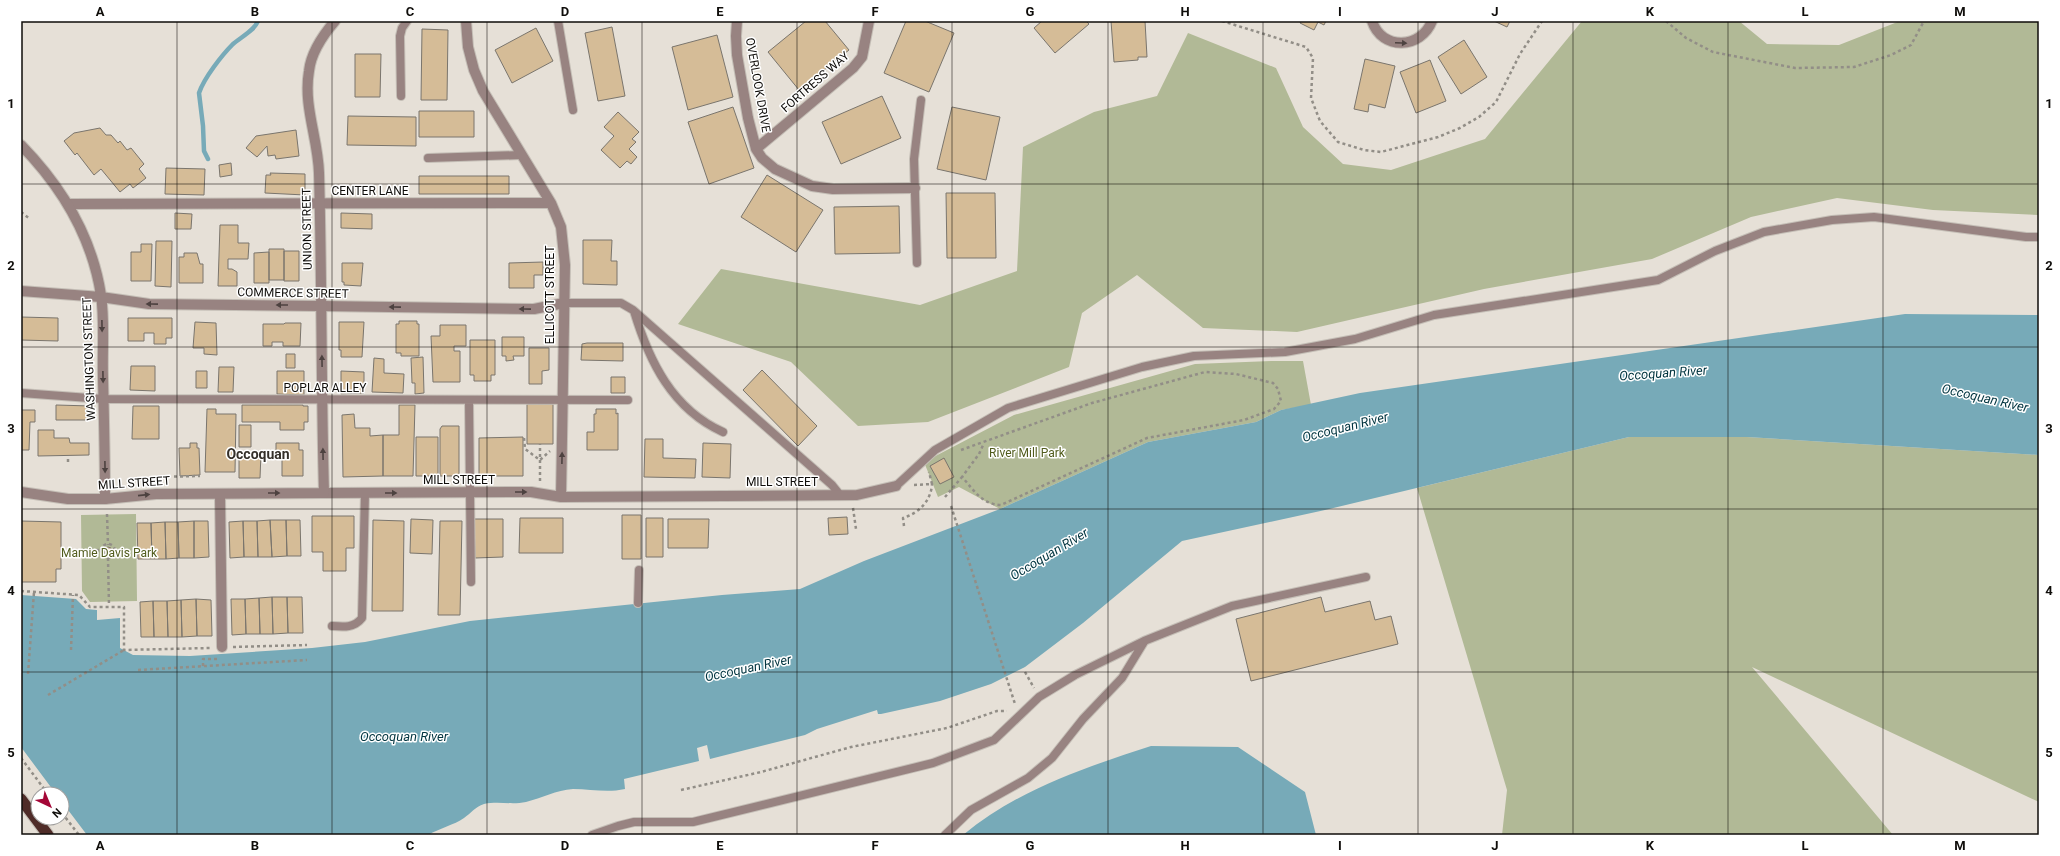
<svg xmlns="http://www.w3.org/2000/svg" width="2060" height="856" viewBox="0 0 2060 856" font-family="Roboto,sans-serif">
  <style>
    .green { fill: #b1b996 }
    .water { fill: #77aab8; fill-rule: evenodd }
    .pier { fill: #e6e0d7 }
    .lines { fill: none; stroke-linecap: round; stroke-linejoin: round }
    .stream { stroke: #77aab8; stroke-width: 4.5 }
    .building { fill: #d5bc97; stroke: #7a756d }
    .service-casing { stroke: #c4beb6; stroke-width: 10 }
    .minor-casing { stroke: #c4beb6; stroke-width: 12 }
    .tertiary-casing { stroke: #c4beb6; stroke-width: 12 }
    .trunk-casing { stroke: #c4beb6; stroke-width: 13 }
    .path { stroke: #928e87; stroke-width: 2.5; stroke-dasharray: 3 3; stroke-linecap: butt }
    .service { stroke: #988381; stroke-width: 8 }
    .minor { stroke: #988381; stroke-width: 10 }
    .tertiary { stroke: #988381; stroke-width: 10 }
    .trunk { stroke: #4f2c28; stroke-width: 11 }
    .oneway { fill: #4d4240 }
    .grid { fill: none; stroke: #0f0d0a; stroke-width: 1; stroke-opacity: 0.55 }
    .labels { text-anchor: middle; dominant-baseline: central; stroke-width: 3; stroke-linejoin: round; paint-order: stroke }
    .street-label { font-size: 12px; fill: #0f0d0a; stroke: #fff }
    .park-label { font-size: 12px; fill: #515c1d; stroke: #fff }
    .water-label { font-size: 13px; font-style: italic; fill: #01343f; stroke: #fff }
    .quarter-label { font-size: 14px; font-weight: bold; fill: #342f29; stroke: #fff }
    .neatline { fill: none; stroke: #0f0d0a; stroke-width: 1.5 }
    .grid-label { font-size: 13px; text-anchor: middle; font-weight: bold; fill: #0f0d0a }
  </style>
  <rect width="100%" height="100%" fill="#e6e0d7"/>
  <path class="green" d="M1582,21h157l28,23 72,1 61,-24h139v194l-106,-5 -96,-12 -86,19 -99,42 -168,30 -187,43 -94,-4 -66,-53 -55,38 -13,54 -141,55 -70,4 -67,-64 -113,-38 43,-55 199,36 97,-34 6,-124 71,-35 63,-16 31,-63 88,35 27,59 40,37 48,6 94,-31z
    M1271,361h32l8,44 -30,5 -25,12 -108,20 -148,67 -41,-22 -21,10 -14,-35 90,-47 181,-51z
    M1629,437h118l292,18v347l-287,-135 141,168h-391l5,-45 -90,-302z
    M136,514l1,87 -47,1 -8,-11 -1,-76z"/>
  <path class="water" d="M1905,314l134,1v140l-292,-18h-118l-304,73 -143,31 -99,82 -58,44 -34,17 -51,17 -59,13h-3l-1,-4 -60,19 -12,6 -95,24 -3,-14 -10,3 2,13 -75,18 1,10c-18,4 -34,0 -52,0 -17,1 -31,9 -47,13 -14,3 -28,-1 -42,2 -9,3 -13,9 -20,14 -10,7 -24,10 -36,17h-407v-240l55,4 10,10 11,1v10l23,-2v30l13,7 57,1 122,-8 53,-6 105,-21 252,-26 78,-6 64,-28 136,-52 148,-67 108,-20 25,-12 79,-17zM38,794h24v24h-24z
    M1151,746l87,1 67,45 11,43h-353c56,-46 121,-67 188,-89z"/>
  <path class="pier" d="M21,747l35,47h-18v24h24v-16l25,33h-66z"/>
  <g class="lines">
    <path class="stream" d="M208,159l-4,-8 -1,-25 -4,-33c5,-15 23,-38 34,-49 8,-7 21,-13 25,-23"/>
  </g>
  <path class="building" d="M806,21h19l24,29 -50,40 -31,-38z
    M906,21h19l29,12 -25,59 -45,-19z
    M1042,21h44l3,3 -34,29 -21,-25z
    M1111,21h34l2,36h-9v3l-24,2z
    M1301,21h25l-2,4 -6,-3 -4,8 -14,-7z
    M1494,21h16l-3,6z
    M612,27l13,69 -27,5 -13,-68z
    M536,28l17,33 -41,22 -17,-33z
    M422,29l26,1 -1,70h-26z
    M717,35l16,62 -45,13 -16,-63z
    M1464,40l23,37 -26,17 -23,-37z
    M355,54h26l-1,43h-25z
    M1365,59l30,7 -10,42 -16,-4 -1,8 -14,-3z
    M1430,60l16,41 -30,12 -16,-41z
    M882,96l19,42 -60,26 -19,-42z
    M733,107l21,61 -45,16 -21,-62z
    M952,107l48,10 -14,63 -49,-11z
    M419,111h55v26h-55z
    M618,112l21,20 -7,7 4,3 -7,7 8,8 -6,7 -4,-3 -7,7 -19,-18 13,-14 -10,-9z
    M348,116l68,1v29l-69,-1z
    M100,128l6,7h5l7,8 2,-2 7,9 4,-2 13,16 -5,5 7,9 -13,10 -3,-4 -10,8 -19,-23 -7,6 -17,-22 -2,2 -11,-14 10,-8z
    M296,130l3,26 -23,3 -1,-4 -7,1 -1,-10 -10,11 -11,-9 10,-12z
    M231,163l1,12 -12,2 -1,-12z
    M166,168l39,1 -1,26 -39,-1z
    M270,173l35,1v21l-40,-2 1,-18h5z
    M767,175l56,35 -27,42 -55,-35z
    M419,176h90v18h-90z
    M946,193h49l1,65h-49z
    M899,206l1,47 -65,1 -1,-47z
    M175,213l17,1 -1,15h-16z
    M341,213l31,1v15l-31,-1z
    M220,225h18v18h11l-1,16h-20v10h4l5,3v14h-19z
    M583,240h29l-1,21h6v24l-34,-1z
    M156,241h16l-1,46 -16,-1z
    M141,244h11l-1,37h-20v-29h10z
    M269,249h15v31h-15z
    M284,251h15v30h-15z
    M269,252v31h-15v-30z
    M184,253h13l3,11h3v19h-24v-26h5z
    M543,262v13h-9v13h-25v-25z
    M342,263h21l-2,23 -17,-1v-3h-2z
    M21,317l37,1v23l-37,-1z
    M128,318h44v20h-6v6h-12v-11h-10v8h-16z
    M399,321h18v3h2v32h-18v-3h-5v-29h3z
    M195,322l21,1 1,32 -13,-1v-6h-11z
    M339,322h25l-2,35h-21v-7h-2z
    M285,323h16l-1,23h-17v-4h-11v4h-9v-22h21z
    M440,325h26v21h-12v5h6v31h-27l-2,-46h9z
    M502,337h22v19h-11l1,4 -8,1v-5h-4z
    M470,340h25v35h-4v6h-17v-6h-4z
    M587,343h36v18l-42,-1 1,-16z
    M529,348h20v22l-7,1v13h-13z
    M286,354h9v14h-9z
    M423,357l1,36 -9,1v-11h-3l-1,-25z
    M374,358l10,1v14l20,1 -1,19 -31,-1z
    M131,366h24v25l-25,-1z
    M219,367h15l-1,25h-15z
    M762,370l55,56 -19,20 -55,-56z
    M196,371h11v17h-11z
    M277,371h27v24l-27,-1z
    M341,371l23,1v21l-23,1z
    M611,377h14v16h-14z
    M527,404h26v40h-26z
    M56,405l35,1v14h-35z
    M242,405h61v1h5v16h-4v8h-24v-8h-38z
    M399,405h16l-2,71h-30v-41h16z
    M133,406h26v33h-27z
    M207,409h9v5h20l-1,58h-30z
    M596,409h20v5l2,-1v37h-31v-18h7v-18h2z
    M21,410h14v12h-5l-1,28h-8z
    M354,414l1,14h15v8l13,-1v41l-40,1 -1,-62z
    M239,425h12v22h-12z
    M442,426h17v50h-19v-47z
    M38,430h16v8h15l1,5h19v12l-51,1z
    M416,437h22v39h-22z
    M523,437v39h-44v-38z
    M645,439h18v19l33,1 -1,19 -51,-1z
    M190,443h7v5h2l1,27 -20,1 -1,-28h11z
    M276,443h23v7h4v26h-21v-17h-6z
    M703,443l28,1 -1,34 -28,-1z
    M239,452l22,1 -1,25h-21z
    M944,458l10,19 -14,7 -10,-18z
    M622,515h19v44h-19z
    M312,516h42v32h-8v23h-23v-19h-11z
    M847,517l1,17 -19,1 -1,-17z
    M520,518h43v35h-44z
    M646,518h17v39h-17z
    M411,519l22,1 -1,34 -22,-1z
    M474,519h29v38l-28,1z
    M668,519h41l-1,29h-40z
    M270,520h16l1,36 -15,1z
    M270,520l2,37h-14l-1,-36z
    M286,520h14l1,36h-14z
    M373,520l31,1 -1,90h-31z
    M21,521l40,1v47h-5v13h-35z
    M194,521h14l1,36 -15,1z
    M194,521v37h-15l-1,-36z
    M243,521h14l1,36h-14z
    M243,521l1,36 -14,1 -1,-36z
    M440,521h22l-2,94h-22z
    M165,522h13l1,36 -13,1z
    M165,522l1,37h-14l-1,-36z
    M137,523h14l1,36h-14z
    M104 551a4 4 0 1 1 8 0a4 4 0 1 1-8 0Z
    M272,597h15l1,36 -15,1z
    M272,597l1,37h-13l-1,-36z
    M287,597h15l1,36h-15z
    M1321,597l4,15 45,-11 5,19 16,-4 7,28 -147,37 -15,-62z
    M259,598l1,36h-14l-1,-35z
    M196,599l15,1 1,36h-15z
    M196,599l1,37 -15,1 -1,-37z
    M231,599h14l1,35 -14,1z
    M181,600l1,37h-14l-1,-36z
    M153,601l1,36h-13l-1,-35z
    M153,601h14l1,36h-14z"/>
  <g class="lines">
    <g class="service-casing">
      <path id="service" d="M558,21l15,89
        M401,96l-1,-60 2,-8 5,-7
        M428,158l93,-3
        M917,263l-3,-104 7,-59
        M564,303h57l12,7 199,175 8,10
        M634,311c15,50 38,98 89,121
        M21,393l82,6 525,1
        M469,400l2,182
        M896,486l39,-36 73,-42 134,-41 52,-11 91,-4 70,-13 79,-24 224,-35 57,-29 49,-19 68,-12 42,-3 152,20h13
        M638,603l1,-33
        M332,626c12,1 22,2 30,-8l3,-125
        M592,835l26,-9 16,-4h59l240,-59 61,-23 45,-43 36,-22 69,-34 88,-35 134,-29
        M945,835l26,-25 57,-32 24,-20 31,-39 39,-41 22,-36"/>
    </g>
    <g class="minor-casing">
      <path id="minor" d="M466,21l2,26 6,23 9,21 68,112 10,24 4,38 -4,232
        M737,21l-1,15 1,19 11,63 8,31 6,9 13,11 37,17 21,3 82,-1
        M1372,21c10,30 49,28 60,0
        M756,149l97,-81 9,-11 7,-36
        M69,204l482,-1
        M321,306l213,3 30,-6
        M21,492l47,7h37
        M324,493l207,-1 30,5 296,-2 39,-9
        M220,494l2,153"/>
    </g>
    <g class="tertiary-casing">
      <path id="tertiary" d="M21,145c41,42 71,92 80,150 4,27 1,56 2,83 1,40 2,81 2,121l51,-5 168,-1c-3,-107 -2,-214 -5,-320 -1,-35 -16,-67 -10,-102 2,-19 14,-36 26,-50
        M21,291l80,6 48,7 172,2"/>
    </g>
    <g class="trunk-casing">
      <path id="trunk" d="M21,799l27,36"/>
    </g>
    <path class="path" d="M1222,21l84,26 7,11 -2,40 9,23 18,21 26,8 17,2 57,-15 22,-9 19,-11 17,-15 24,-48 22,-33
      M1666,21l20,17 27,14 82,16 59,-1 37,-12 20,-10 13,-24
      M21,212l9,7
      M524,438l1,11 15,11 10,-9
      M961,450l131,-47 113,-31 31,2 37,9 5,6 3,12 -7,8 -30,11 -97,18 -146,67c-20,-1 -27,-15 -39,-28l17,-23 5,-11
      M68,459v4
      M156,477l44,-1
      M540,481v-37
      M914,485l18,-1 -3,-12
      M945,497l17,-20
      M951,506l64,198
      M853,508l3,21
      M107,514l1,31
      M904,526l-1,-8c16,-5 28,-17 29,-34
      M101 551a7 7 0 1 1 14 0a7 7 0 1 1-14 0Z
      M84,551l17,-1
      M108,558l1,48
      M21,591l58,4 11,12h34v43l86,-2
      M233,647l74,-2
      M71,650l2,-55
      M203,666v-7h15
      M138,670l169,-10
      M1025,672l9,16
      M28,674l6,-82
      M48,695l76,-45
      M21,758l27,36
      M681,790l80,-18 90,-25 96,-19 50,-17h10
      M62,813l17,22"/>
    <use href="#service" class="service"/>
    <use href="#minor" class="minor"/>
    <use href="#tertiary" class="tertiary"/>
    <use href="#trunk" class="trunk"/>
  </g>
  <defs><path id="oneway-solid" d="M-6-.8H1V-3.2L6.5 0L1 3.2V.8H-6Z"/></defs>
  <g class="oneway">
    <use href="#oneway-solid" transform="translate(1401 43) rotate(3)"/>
    <use href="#oneway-solid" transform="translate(152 304) rotate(-179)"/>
    <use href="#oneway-solid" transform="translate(282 305) rotate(-180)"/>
    <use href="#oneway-solid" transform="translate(395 307) rotate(-179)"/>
    <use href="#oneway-solid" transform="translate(525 309) rotate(-179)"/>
    <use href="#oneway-solid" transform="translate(102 326) rotate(89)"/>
    <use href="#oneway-solid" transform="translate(322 361) rotate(-91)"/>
    <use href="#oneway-solid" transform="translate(103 377) rotate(89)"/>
    <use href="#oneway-solid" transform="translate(323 454) rotate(-91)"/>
    <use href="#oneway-solid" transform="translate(562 458) rotate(-89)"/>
    <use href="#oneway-solid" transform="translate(105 467) rotate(89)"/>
    <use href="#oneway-solid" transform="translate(521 492)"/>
    <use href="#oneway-solid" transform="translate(274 493)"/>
    <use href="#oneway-solid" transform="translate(391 493)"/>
    <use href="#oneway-solid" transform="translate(144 495) rotate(-6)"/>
  </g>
  <path class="grid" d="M177,21v814M332,21v814M487,21v814M642,21v814M797,21v814M952,21v814M1108,21v814M1263,21v814M1418,21v814M1573,21v814M1728,21v814M1883,21v814M21,184h2018M21,347h2018M21,509h2018M21,672h2018"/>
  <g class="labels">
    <g class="street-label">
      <text transform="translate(815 82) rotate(-41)">FORTRESS WAY</text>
      <text transform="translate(758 85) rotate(80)">OVERLOOK DRIVE</text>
      <text x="370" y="191">CENTER LANE</text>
      <text transform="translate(307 229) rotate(-91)">UNION STREET</text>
      <text transform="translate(293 293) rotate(1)">COMMERCE STREET</text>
      <text transform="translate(550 295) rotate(-90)">ELLICOTT STREET</text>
      <text transform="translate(89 359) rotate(-92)">WASHINGTON STREET</text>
      <text x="325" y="388">POPLAR ALLEY</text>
      <text x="459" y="480">MILL STREET</text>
      <text x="782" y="482">MILL STREET</text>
      <text transform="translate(134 483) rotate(-4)">MILL STREET</text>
    </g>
    <g class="park-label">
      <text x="1027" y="453">River Mill Park</text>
      <text x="109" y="553">Mamie Davis Park</text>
    </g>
    <g class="water-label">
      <text transform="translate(1663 373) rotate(-4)">Occoquan River</text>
      <text transform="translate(1985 398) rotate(13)">Occoquan River</text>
      <text transform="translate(1345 427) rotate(-14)">Occoquan River</text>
      <text transform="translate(1049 554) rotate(-31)">Occoquan River</text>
      <text transform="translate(748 668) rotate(-12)">Occoquan River</text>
      <text x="404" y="736">Occoquan River</text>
    </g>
    <g class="quarter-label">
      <text x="258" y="454">Occoquan</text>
    </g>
  </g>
  <rect width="2060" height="856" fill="none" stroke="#ffffff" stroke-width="44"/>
  <g transform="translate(50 806) rotate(136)"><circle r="19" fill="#ffffff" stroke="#9f9e9d"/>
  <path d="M0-3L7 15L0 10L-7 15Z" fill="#a40737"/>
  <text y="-6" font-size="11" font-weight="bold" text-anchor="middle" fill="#0f0d0a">N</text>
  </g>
  <rect x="22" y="22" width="2016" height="812" class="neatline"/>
  <g class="grid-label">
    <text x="100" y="16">A</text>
    <text x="255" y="16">B</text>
    <text x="410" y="16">C</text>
    <text x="565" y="16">D</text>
    <text x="720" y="16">E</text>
    <text x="875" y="16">F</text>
    <text x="1030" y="16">G</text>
    <text x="1185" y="16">H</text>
    <text x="1340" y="16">I</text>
    <text x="1495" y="16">J</text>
    <text x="1650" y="16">K</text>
    <text x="1805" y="16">L</text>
    <text x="1960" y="16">M</text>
    <text x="11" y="108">1</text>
    <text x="2049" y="108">1</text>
    <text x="11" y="270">2</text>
    <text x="2049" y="270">2</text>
    <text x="11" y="433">3</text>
    <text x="2049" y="433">3</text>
    <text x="11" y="595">4</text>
    <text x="2049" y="595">4</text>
    <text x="11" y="757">5</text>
    <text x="2049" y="757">5</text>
    <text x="100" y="850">A</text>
    <text x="255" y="850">B</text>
    <text x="410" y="850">C</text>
    <text x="565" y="850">D</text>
    <text x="720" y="850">E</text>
    <text x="875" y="850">F</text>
    <text x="1030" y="850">G</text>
    <text x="1185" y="850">H</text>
    <text x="1340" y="850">I</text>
    <text x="1495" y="850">J</text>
    <text x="1650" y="850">K</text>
    <text x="1805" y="850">L</text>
    <text x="1960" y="850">M</text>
  </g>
</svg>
